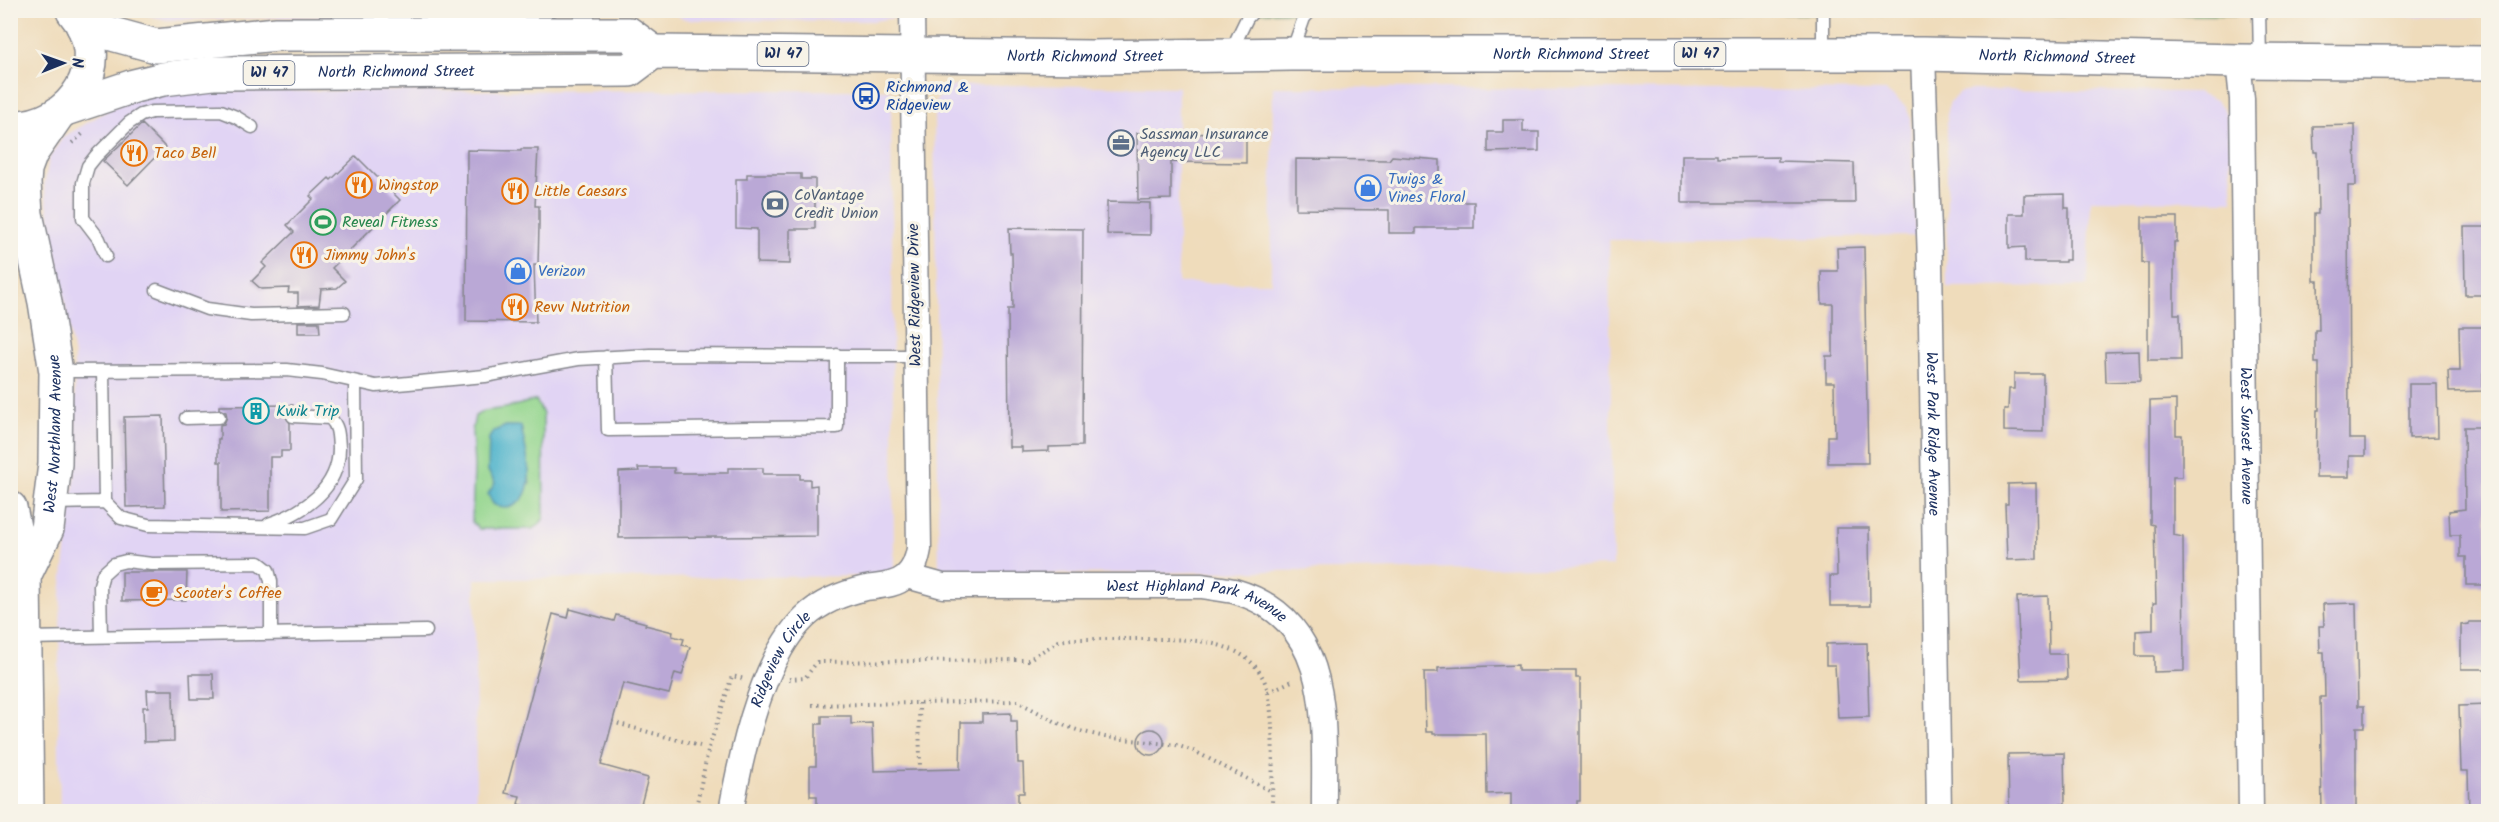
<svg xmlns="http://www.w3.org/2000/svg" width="2499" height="822" viewBox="0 0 2499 822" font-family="Kalam,sans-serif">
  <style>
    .built { fill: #e1d4f4 }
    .green { fill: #93d58d; stroke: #578276; stroke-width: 1.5; fill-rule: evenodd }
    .water { fill: #4cb2cb; stroke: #347094; stroke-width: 1.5 }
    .building { fill: #baa8d6 }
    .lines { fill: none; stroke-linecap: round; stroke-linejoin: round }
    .lane-casing { stroke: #85868c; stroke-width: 15 }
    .street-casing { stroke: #85868c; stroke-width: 27 }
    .secondary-casing { stroke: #85868c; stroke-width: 36 }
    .primary-casing { stroke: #85868c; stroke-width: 36 }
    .path { stroke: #85868c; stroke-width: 4; stroke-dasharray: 1.5 4.5; stroke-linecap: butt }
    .lane { stroke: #fff; stroke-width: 12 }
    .street { stroke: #fff; stroke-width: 24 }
    .secondary { stroke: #fff; stroke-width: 33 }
    .primary { stroke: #fff; stroke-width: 33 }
    .labels { text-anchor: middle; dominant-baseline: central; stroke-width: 6; stroke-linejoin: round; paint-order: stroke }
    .shield { fill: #f7f3e8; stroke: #5d6a87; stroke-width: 1.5 }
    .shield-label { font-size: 15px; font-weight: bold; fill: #1b2f5e }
    .street-label { font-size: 16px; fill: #1b2f5e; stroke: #f7f3e8 }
    .transit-label { font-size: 16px; fill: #164399; stroke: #f7f3e8; text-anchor: start }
    .service-label { font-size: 16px; fill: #4e5e75; stroke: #f7f3e8; text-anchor: start }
    .food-label { font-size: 16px; fill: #c56008; stroke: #f7f3e8; text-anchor: start }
    .shop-label { font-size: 16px; fill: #366cbe; stroke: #f7f3e8; text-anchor: start }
    .leisure-label { font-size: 16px; fill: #27864d; stroke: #f7f3e8; text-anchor: start }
    .culture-label { font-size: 16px; fill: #0d838f; stroke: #f7f3e8; text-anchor: start }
  </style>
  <rect width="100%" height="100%" fill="#f7f3e8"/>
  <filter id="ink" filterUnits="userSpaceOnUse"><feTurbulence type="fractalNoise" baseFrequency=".0167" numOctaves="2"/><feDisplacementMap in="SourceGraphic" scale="12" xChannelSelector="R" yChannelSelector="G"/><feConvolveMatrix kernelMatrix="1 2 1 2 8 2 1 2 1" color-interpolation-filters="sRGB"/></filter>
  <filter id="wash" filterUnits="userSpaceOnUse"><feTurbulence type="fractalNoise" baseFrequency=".008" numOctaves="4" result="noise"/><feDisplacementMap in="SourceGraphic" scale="24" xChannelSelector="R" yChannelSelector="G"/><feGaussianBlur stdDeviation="1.35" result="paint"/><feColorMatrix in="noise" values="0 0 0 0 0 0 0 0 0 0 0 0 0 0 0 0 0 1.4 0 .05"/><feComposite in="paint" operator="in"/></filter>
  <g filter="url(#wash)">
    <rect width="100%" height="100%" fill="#efdcbb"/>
    <path class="built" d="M2488,10v7l-252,-2v-4z
      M129,11h405l-367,9z
      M672,11h223l-2,7 -19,3 -184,-1 -9,-2z
      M949,11l197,-1v2l-191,4z
      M990,85l188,2v196h93l2,-196 613,4 20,16 4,10 6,119 -307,4 4,326 -674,10 -5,-472 8,-12 6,-4 8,-2z
      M891,90l3,486 -419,3 1,232h-416l-2,-116 3,-101 15,-129 -2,-109 -30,-170 5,-28 14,-21 50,-30 47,-16z
      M1972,90l225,2 19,8 8,9 4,11 5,81 -142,-1 -3,86 -141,1v-177l3,-8 10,-10z"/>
    <path class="green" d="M1146,10h1090v5l-1090,-3z
      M536,400l7,14 1,104 -6,8 -6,3h-53l-7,-7 2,-55 -2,-36 3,-15 9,-5 22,-3zM506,426l15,1 9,57 -36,-53z"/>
    <path class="water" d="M506,426h15c4,23 19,65 -6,79 -8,5 -14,3 -22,-1l-5,-10 7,-11 -7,-12 1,-33 5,-7z"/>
    <g id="blocks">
      <path class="building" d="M1503,120h20v12h16v19l-51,1v-20h15z
        M142,124l23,23 -37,38 -25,-24z
        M2355,125l1,61h-8l1,253h16v17h-16v21h-33l1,-67h2v-47h-4v-33h4l-1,-49h-4v-67h4l-1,-62h-3l-1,-26z
        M1137,133l109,1v29l-75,-1v37l-33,1z
        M521,149h17l-3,57h4v18l-1,41h-4l2,57 -70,-1 1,-171 54,1z
        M1682,155h35v3l61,-1v4l76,2 1,40h-173z
        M356,156l44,44 -68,68 13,13 -8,7 -16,1 -2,16 -21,1v-13h-10l1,-5 -28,1 -9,-8 14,-14 -4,-4 32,-31 -7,-7 26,-26 -3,-3 19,-18 2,2z
        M1392,156l48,4v42h34v26h-58v5h-27v-23l-93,-1v-50l93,1z
        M747,174h54v5h14v50h-25v35l-33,-1v-34l-21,-1v-49h11z
        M2065,194v14h4v52h-4v2h-40v-15l-16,1v-34h15v-19z
        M1107,202l43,1v32l-43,-1z
        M2142,217h35v25h-3v72h6l1,46h-33v-97h-6z
        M2464,227h24v68h-23z
        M1009,228l74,1 -1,217 -33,1v4l-27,1v-5h-13l-1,-138h5l-1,-56h-2z
        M1864,247l4,216h-40v-27h7l-1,-54h-8v-26h7v-52h-11l-1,-33h17l-1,-23z
        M298,322h21l1,11h-22z
        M2459,327h27l2,46h-5v18l-34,1 -1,-21h12z
        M2139,351l1,30 -34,1 -1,-30z
        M2014,374h29v58l-39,-1v-22h4l1,-20h5z
        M2409,384h28l1,53 -29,1z
        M2176,400v35h6v42h-9v58l10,2 1,134 -30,1v-16h-18v-25l17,-1v-27h3l-2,-78 -4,-1v-123z
        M293,405v3l-7,3 -1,4 5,8v28h-9v6h-11v54l-49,1v-50h-3v-23h2v-14l4,-1 3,-7 -1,-5 -7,-3v-3z
        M163,416l2,90 -39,1 -2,-90z
        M2464,427h24v58h-2l2,100h-22v-28h-6v-22h-10l-1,-24 16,-2z
        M638,468h36v5h54v-5h35v6h37v5h10v7l7,-1v51l-198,2v-66l20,-1z
        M2036,483l1,76 -30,1 -2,-56h3v-20z
        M1836,528h33l1,78h-40v-30h7z
        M122,572h65l-1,28 -64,1z
        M2048,596l1,58h17l1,25 -46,1 -4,-83z
        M2356,603l2,103h6v21h-8v85h-34l-2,-115h5l-1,-45h-4l-1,-26h5l-1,-22z
        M570,609l44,12 2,-6 30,8 -1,2 28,7 -1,4 12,3 -2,6 8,2 -8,28 -7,-2 -6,21 -46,-11 -22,82 47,13 -9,34h-94l-27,-8 2,-8 -15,-3 48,-179 15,4z
        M2469,622h19v47h-27v-44l8,-1z
        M1867,643l2,74 -31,1 -3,-53h-9v-21z
        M1518,665v6h58v7h4v123h-3v11h-66v-19l-24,1 -1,-60h-53v-2h-7l-2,-60h14v-4z
        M190,674h23l1,25h-23z
        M147,690h26l1,51 -30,1 -1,-35h5z
        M2488,705v107h-19l-1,-41h-7l-2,-65z
        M1011,713v8h6l1,42h5l1,30h-6v19h-201v-16h-7v-30h6v-42h6v-8h29v8l21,-1 2,48 86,-2 1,-47h21v-8z
        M1138 742a13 13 0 1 1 26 0a13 13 0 1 1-26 0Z
        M2064,753l1,51 -27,1v7h-29l-1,-58z"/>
    </g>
  </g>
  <g filter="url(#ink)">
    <use href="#blocks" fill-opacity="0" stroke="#85868c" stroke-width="1.5"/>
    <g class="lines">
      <g class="lane-casing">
        <path id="lane" d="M2259,10l1,50
          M381,33v-23
          M1231,51l16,-33 7,-8
          M1292,52l12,-34 7,-8
          M1823,54v-44
          M106,256l-7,-17 -16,-21v-35l5,-17 8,-10 33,-33 12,-8 11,-3 69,-1 15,6 16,10
          M157,290l50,19 44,6 93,-2
          M606,357l2,73 229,-3v-72
          M57,371l230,-1 35,4 54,12 109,-10 93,-17 72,-4 266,1
          M186,418l33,-1
          M105,502l16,16 27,7 157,3 26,-9 25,-40 -1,-97
          M51,503l54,-1 -2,-131
          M269,524c35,-12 70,-35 70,-76 -1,-12 0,-21 -9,-30l-37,-2
          M101,637l-1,-52 3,-11 11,-10 12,-3 26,3 107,-1 9,7 3,11v52
          M26,638l400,-7"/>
      </g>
      <g class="street-casing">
        <g id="street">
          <path id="s1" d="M1923,54l7,208 9,550"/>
          <path id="s2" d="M2238,61l4,38 9,713"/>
          <path id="s3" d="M907,576l36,10h259c11,2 22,3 32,5 103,30 89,137 90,221"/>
          <path id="s4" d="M731,812c10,-58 31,-154 74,-195 17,-16 39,-24 61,-29 13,-2 29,-2 39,-11 9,-7 12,-17 14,-28l-7,-539"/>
        </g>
      </g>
      <g class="secondary-casing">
        <g id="secondary">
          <path d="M10,508l14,68 3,236"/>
          <path id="s5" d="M24,576l23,-47 8,-65 1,-92 -11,-70 -19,-88 -2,-31 1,-14 6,-16 25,-36"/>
        </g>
      </g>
      <g class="primary-casing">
        <g id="primary">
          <path d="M83,26l73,20 121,-12h352l24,18"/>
          <path id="s6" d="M68,108l66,-22 29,-7 50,-6 416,-3 24,-18 438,5 200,-3h632l315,7 250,2"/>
          <path d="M10,127c63,3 106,-66 63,-116"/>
        </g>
      </g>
      <path class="path" d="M72,143l13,-11
        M789,679l16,-1 12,-16 211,-2 31,-19 12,-2c24,0 49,0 73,0 44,0 111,-2 124,53 7,35 4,84 4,120
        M1268,692l26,-12
        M919,703l1,67
        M812,705l205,-4 43,23 20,7 25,6 71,8 20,7 76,40
        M612,722l88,24
        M695,812l13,-61 24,-75 13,3"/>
      <use href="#lane" class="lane"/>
      <use href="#street" class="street"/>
      <use href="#secondary" class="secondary"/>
      <use href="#primary" class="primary"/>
    </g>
  </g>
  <defs>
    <g id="bus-ring" transform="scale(1.35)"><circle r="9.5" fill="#f7f3e8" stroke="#1a4fb4" stroke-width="1.5"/><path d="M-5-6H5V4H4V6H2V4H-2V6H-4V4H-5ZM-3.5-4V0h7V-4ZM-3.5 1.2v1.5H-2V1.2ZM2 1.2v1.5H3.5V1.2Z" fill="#1a4fb4"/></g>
    <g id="office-ring" transform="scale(1.35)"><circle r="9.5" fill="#f7f3e8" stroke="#5c6f8a" stroke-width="1.5"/><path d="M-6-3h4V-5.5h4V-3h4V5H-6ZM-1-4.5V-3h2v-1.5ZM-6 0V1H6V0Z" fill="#5c6f8a"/></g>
    <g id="restaurant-ring" transform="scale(1.35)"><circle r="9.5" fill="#f7f3e8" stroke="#e8710a" stroke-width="1.5"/><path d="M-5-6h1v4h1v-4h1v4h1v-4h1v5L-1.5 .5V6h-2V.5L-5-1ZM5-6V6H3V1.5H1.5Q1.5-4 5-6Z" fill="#e8710a"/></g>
    <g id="shop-ring" transform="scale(1.35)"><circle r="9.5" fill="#f7f3e8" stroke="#3f7fe0" stroke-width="1.5"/><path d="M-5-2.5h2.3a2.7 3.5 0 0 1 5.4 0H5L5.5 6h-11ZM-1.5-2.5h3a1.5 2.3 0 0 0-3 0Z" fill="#3f7fe0"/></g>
    <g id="bank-ring" transform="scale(1.35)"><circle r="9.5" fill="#f7f3e8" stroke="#5c6f8a" stroke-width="1.5"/><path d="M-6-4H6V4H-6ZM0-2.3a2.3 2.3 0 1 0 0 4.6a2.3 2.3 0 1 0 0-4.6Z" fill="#5c6f8a"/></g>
    <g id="stadium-ring" transform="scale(1.35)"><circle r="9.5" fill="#f7f3e8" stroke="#2e9e5b" stroke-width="1.5"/><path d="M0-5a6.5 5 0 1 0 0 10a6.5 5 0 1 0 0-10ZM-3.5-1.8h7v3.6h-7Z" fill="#2e9e5b"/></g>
    <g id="building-ring" transform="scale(1.35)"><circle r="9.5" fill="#f7f3e8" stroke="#0f9aa8" stroke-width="1.5"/><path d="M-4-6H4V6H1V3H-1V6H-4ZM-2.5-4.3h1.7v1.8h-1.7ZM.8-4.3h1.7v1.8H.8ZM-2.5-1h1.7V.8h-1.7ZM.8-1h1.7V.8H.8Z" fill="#0f9aa8"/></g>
    <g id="cafe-ring" transform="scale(1.35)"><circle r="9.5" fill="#f7f3e8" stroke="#e8710a" stroke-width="1.5"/><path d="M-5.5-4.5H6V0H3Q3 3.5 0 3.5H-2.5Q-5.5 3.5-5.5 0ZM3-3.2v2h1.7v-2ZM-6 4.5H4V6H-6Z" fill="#e8710a"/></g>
  </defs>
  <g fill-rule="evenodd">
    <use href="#bus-ring" x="866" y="96"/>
    <use href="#office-ring" x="1121" y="143"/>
    <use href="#restaurant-ring" x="134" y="153"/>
    <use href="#restaurant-ring" x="359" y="185"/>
    <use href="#shop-ring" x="1368" y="188"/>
    <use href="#restaurant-ring" x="515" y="191"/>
    <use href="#bank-ring" x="775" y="204"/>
    <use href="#stadium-ring" x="323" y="222"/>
    <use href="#restaurant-ring" x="304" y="255"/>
    <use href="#shop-ring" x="518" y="271"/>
    <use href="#restaurant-ring" x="515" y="307"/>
    <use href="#building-ring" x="256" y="411"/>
    <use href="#cafe-ring" x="154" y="593"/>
  </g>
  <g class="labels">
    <g class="shield">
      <rect x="757.5" y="42" width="51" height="24" rx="4.5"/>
      <rect x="1674.5" y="42" width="51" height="24" rx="4.5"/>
      <rect x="243.5" y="61" width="51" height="24" rx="4.5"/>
    </g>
    <g class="shield-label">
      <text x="783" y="54">WI 47</text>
      <text x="1700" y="54">WI 47</text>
      <text x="269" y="73">WI 47</text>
    </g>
    <g class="street-label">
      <text stroke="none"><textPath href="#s6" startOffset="1514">North Richmond Street</textPath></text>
      <text stroke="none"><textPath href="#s6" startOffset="1028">North Richmond Street</textPath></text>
      <text stroke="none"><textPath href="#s6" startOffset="2000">North Richmond Street</textPath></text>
      <text stroke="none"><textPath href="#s6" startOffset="333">North Richmond Street</textPath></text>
      <text transform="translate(915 295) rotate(-91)">West Ridgeview Drive</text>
      <text stroke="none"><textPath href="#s5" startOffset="148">West Northland Avenue</textPath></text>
      <text stroke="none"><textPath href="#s1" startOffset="380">West Park Ridge Avenue</textPath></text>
      <text stroke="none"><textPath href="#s2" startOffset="375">West Sunset Avenue</textPath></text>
      <text stroke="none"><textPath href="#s3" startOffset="294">West Highland Park Avenue</textPath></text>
      <text stroke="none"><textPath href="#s4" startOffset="162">Ridgeview Circle</textPath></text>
    </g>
    <g class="transit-label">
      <text x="886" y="87">Richmond &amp;<tspan x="886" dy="18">Ridgeview</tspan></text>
    </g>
    <g class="service-label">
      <text x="1140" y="134">Sassman Insurance<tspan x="1140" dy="18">Agency LLC</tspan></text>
      <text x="794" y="195">CoVantage<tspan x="794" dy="18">Credit Union</tspan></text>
    </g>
    <g class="food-label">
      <text x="154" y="153">Taco Bell</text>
      <text x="378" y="185">Wingstop</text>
      <text x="534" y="191">Little Caesars</text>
      <text x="324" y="255">Jimmy John's</text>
      <text x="534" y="307">Revv Nutrition</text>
      <text x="174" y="593">Scooter's Coffee</text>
    </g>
    <g class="shop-label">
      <text x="1388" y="179">Twigs &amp;<tspan x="1388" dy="18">Vines Floral</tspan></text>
      <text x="538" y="271">Verizon</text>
    </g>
    <g class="leisure-label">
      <text x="342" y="222">Reveal Fitness</text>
    </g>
    <g class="culture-label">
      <text x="276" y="411">Kwik Trip</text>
    </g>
  </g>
  <rect width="2499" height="822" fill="none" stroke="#f7f3e8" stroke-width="36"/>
  <g transform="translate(63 63) rotate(89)" stroke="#f7f3e8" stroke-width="4.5" paint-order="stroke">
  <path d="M0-4.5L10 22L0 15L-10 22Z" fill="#1b2f5e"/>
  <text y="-9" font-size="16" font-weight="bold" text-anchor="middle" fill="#1b2f5e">N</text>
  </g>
</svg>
